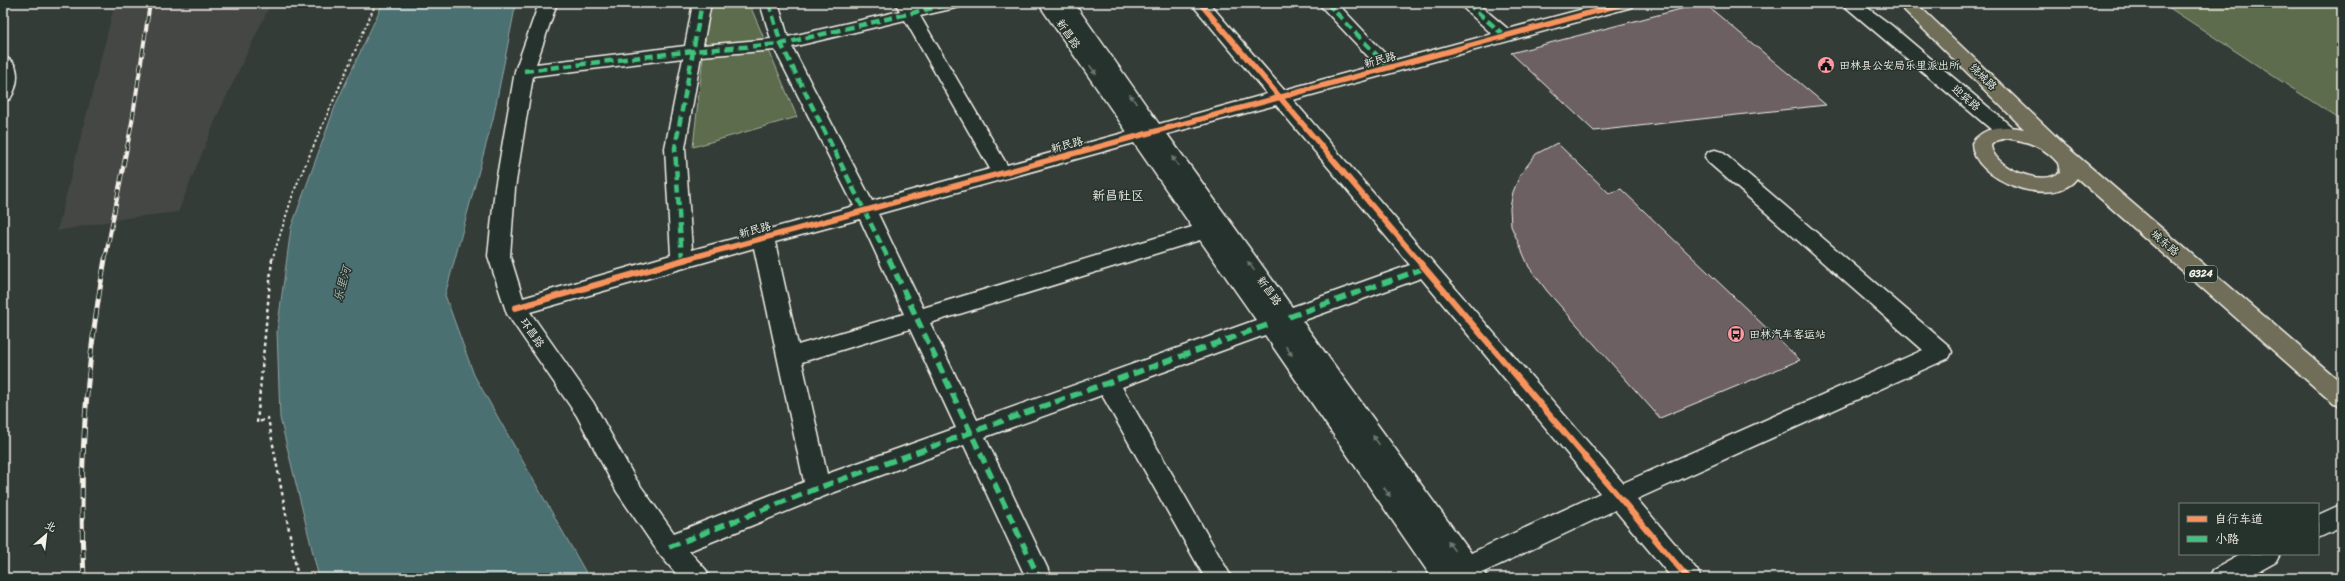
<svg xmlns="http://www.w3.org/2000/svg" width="2345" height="581" viewBox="0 0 2345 581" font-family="Sriracha,'LXGW WenKai TC',sans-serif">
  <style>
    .built { fill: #454745 }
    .green { fill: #5d6c4e; stroke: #a8ae9b }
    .water { fill: #4c6f72; stroke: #8fa3a1 }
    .building { fill: #6c6164; stroke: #f4f1e8 }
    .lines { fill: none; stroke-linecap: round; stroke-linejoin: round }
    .minor-casing { stroke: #f4f1e8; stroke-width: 3 }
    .highway-casing { stroke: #f4f1e8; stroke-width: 3 }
    .path-far1 { stroke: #f4f1e8; stroke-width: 2; stroke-dasharray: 2.5 2.5; stroke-linecap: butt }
    .path { stroke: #f4f1e8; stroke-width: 2.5; stroke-dasharray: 3.5 3.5; stroke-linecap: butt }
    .minor { fill: #26332d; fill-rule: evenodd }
    .highway { fill: #706e59; fill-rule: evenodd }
    .rail-far1-casing { stroke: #f4f1e8; stroke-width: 4 }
    .rail-casing { stroke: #f4f1e8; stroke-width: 5 }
    .rail-far1 { stroke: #26332d; stroke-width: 2.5; stroke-dasharray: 8; stroke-linecap: butt }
    .rail { stroke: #26332d; stroke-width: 3.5; stroke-dasharray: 10; stroke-linecap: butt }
    .quiet-far1 { stroke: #40c37c; stroke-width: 4.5; stroke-dasharray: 9 4.5; stroke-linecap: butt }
    .quiet { stroke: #40c37c; stroke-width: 5.5; stroke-dasharray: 11 5.5; stroke-linecap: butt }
    .cycleway-far1-casing { stroke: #26332d; stroke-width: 8 }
    .cycleway-casing { stroke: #26332d; stroke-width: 9 }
    .cycleway-far1 { stroke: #f8935d; stroke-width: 5.5 }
    .cycleway { stroke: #f8935d; stroke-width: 6 }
    .oneway { fill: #6e766e }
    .labels { text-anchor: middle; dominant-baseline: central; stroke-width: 3; stroke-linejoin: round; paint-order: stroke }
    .shield { fill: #26332d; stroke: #b6b8b0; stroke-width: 1 }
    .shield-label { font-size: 10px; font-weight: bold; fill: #f4f1e8 }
    .street-label { font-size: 11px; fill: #f4f1e8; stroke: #26332d }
    .poi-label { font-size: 11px; fill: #f4f1e8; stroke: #26332d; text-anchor: start }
    .water-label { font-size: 12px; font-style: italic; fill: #b1bdb9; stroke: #26332d }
    .quarter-label { font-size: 13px; fill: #f4f1e8; stroke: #26332d }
  </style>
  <rect width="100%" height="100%" fill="#343c38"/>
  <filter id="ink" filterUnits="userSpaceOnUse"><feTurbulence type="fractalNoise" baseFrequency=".025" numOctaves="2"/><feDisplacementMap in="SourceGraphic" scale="8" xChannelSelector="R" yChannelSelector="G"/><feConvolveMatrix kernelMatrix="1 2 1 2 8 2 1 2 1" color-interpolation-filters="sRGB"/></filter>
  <g filter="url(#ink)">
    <path class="built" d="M115,3h156l-53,111 -40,98 -52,6 -69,13z"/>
    <path class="green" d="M709,3h40l48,114 -104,30z
      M2162,3h180v118z"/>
    <path class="water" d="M383,3h133l-23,116 -48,176 29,80 115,203h-270l-39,-160 -3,-87 14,-103 45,-124z"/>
    <path class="building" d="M1704,3l122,102 -232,26 -83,-78z
      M1557,143l52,50 12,-4 179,171 -140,58 -113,-127 -18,-24 -18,-41 -1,-18 3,-16 7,-17 16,-21z"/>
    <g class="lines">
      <g class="minor-casing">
        <path id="minor" d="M539,3h18l-21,61 149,-18 8,-43h18l-8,42 68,-6 -11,-36h18l10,34 112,-26 -5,-8h18l2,4 17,-4h31l-3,4 -40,9 87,149 120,-33 -89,-129h18l22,32 -22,-32h18l85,121 108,-30 -76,-91h18l75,87 92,-25 -58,-62h19l55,58 100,-27 -34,-31h19l31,26 98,-26h29l-3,4 -339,93 330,383 300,-133 -215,-188 -3,-5 3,-5 7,-2 7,2 227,194 3,6 -3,6 -312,141 60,71 4,8h-29l-57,-68 -131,62 3,6h-55l-167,-243 -143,52 110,191h-27l-103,-183 -117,42 67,141h-26l-62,-133 -137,50 -138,56 17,19 4,8h-30l-20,-23 -43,-63 -40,-76 -70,-102 -19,-58 7,-68 20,-117zM905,20l85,149 -118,32 -80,-154zM775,50l79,156 -162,44 -7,-102 16,-92zM683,58l-18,90 6,107 -148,43 -13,-42 5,-68 18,-112zM1276,105l134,160 -118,42 -125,-173zM1134,143l58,84 -269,81 -45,-94zM860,219l44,95 -106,31 -23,-103zM1200,240l56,80 -279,100 -47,-97zM754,248l50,234 -130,51 -39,-55 -42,-76 -63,-90zM1421,278l179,215 -129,60 -169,-232zM910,329l46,99 -129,46 -25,-112z
          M1841,3h20l30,22 122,103 3,4 -3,4 -7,2 -7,-2z
          M3,57c20,5 15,29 7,42l-7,2z
          M2342,504v23l-24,11v-23z
          M2242,554h38l-4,8 -29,16h-38l4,-8z"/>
      </g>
      <g class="highway-casing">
        <path id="highway" d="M1897,3h19l151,144 275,236v23l-8,-2 -257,-226c-23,32 -105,3 -105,-35 11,-17 34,-18 52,-14zM2006,138c21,3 38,8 52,25l2,9c-18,16 -68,-5 -69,-27l5,-4z"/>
      </g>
      <path class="path-far1" d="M272,260l22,-69 82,-188"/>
      <path class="path" d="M272,259l-15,164 11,-5 30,160"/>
      <use href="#minor" class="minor"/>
      <use href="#highway" class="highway"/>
      <g class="rail-far1-casing">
        <path id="rail-far1" d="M105,260l27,-138 18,-119"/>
      </g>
      <g class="rail-casing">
        <path id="rail" d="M84,578c-6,-107 2,-214 21,-319"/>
      </g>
      <use href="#rail-far1" class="rail-far1"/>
      <use href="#rail" class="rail"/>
      <path class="quiet-far1" d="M769,3l12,41 108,216
        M1327,3l62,65
        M1467,3l38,33
        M524,71l169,-20 88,-7 173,-41
        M682,260l-7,-112 27,-145"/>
      <path class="quiet" d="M889,259l150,319
        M1289,317l136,-49
        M669,547l149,-59 452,-164"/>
      <g class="cycleway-far1-casing">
        <path id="cycleway-far1" d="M1200,3l218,257
          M683,260l943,-257"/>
      </g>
      <g class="cycleway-casing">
        <path id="cycleway" d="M1417,259l271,319
          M515,308l172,-49"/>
      </g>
      <use href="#cycleway-far1" class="cycleway-far1"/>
      <use href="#cycleway" class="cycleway"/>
    </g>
    <defs><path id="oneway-solid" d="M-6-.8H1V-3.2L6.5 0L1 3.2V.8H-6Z"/></defs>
    <g class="oneway">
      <use href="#oneway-solid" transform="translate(1093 70) rotate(55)"/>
      <use href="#oneway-solid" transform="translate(1133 99) rotate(-125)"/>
      <use href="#oneway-solid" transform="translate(1175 161) rotate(-125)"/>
      <use href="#oneway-solid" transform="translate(1251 266) rotate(-126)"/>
      <use href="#oneway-solid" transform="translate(1289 351) rotate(55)"/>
      <use href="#oneway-solid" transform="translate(1376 440) rotate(-125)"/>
      <use href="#oneway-solid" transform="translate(1387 492) rotate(55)"/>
      <use href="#oneway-solid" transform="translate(1451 546) rotate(-125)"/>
    </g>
  </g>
  <defs>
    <g id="civic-disc" transform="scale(0.9)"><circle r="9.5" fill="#ff9aa2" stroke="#26332d"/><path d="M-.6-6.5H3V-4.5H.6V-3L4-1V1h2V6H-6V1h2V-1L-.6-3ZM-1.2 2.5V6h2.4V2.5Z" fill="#111"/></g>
    <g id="bus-disc" transform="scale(0.9)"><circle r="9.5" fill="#ff9aa2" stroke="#26332d"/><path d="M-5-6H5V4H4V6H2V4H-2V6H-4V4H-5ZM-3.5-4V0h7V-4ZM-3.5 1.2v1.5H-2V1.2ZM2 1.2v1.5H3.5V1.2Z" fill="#111"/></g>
  </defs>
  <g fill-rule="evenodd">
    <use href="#civic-disc" x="1826" y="65"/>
    <use href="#bus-disc" x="1736" y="334"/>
  </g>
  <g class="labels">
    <rect class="shield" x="2185" y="266" width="32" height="16" rx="3"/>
    <g class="shield-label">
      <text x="2201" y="274">G324</text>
    </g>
    <g class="street-label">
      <text transform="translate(1068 34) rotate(55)">新昌路</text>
      <text transform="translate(1380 60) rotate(-15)">新民路</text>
      <text transform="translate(1983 77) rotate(44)">绕城路</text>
      <text transform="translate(1966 98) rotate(40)">迎宾路</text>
      <text transform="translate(1067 145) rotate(-15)">新民路</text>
      <text transform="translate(755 230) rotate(-15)">新民路</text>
      <text transform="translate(2165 243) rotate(41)">城东路</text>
      <text transform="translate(1269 291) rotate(54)">新昌路</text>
      <text transform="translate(532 333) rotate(55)">环昌路</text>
    </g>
    <g class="poi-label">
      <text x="1839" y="65">田林县公安局乐里派出所</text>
      <text x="1749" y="334">田林汽车客运站</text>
    </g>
    <g class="water-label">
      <text transform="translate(342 284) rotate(-74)">乐里河</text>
    </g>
    <g class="quarter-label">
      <text x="1118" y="195">新昌社区</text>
    </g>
  </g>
  <rect width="2345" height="581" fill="none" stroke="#26332d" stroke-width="16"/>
  <rect x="8" y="8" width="2329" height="565" fill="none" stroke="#f4f1e8" stroke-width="1.5" filter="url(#ink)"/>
  <rect x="2179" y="503" width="140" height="52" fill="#26332d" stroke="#787f78"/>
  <rect x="2187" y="516" width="20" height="6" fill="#f8935d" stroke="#787f78"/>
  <text x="2215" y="523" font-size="12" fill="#f4f1e8">自行车道</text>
  <rect x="2187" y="536" width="20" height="6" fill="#40c37c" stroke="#787f78"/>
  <text x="2215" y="543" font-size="12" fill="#f4f1e8">小路</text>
  <g transform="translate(46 535) rotate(28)" stroke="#26332d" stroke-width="3" paint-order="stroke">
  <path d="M0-3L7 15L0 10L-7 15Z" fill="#f4f1e8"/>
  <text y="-6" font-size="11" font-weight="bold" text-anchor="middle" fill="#f4f1e8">北</text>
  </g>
</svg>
